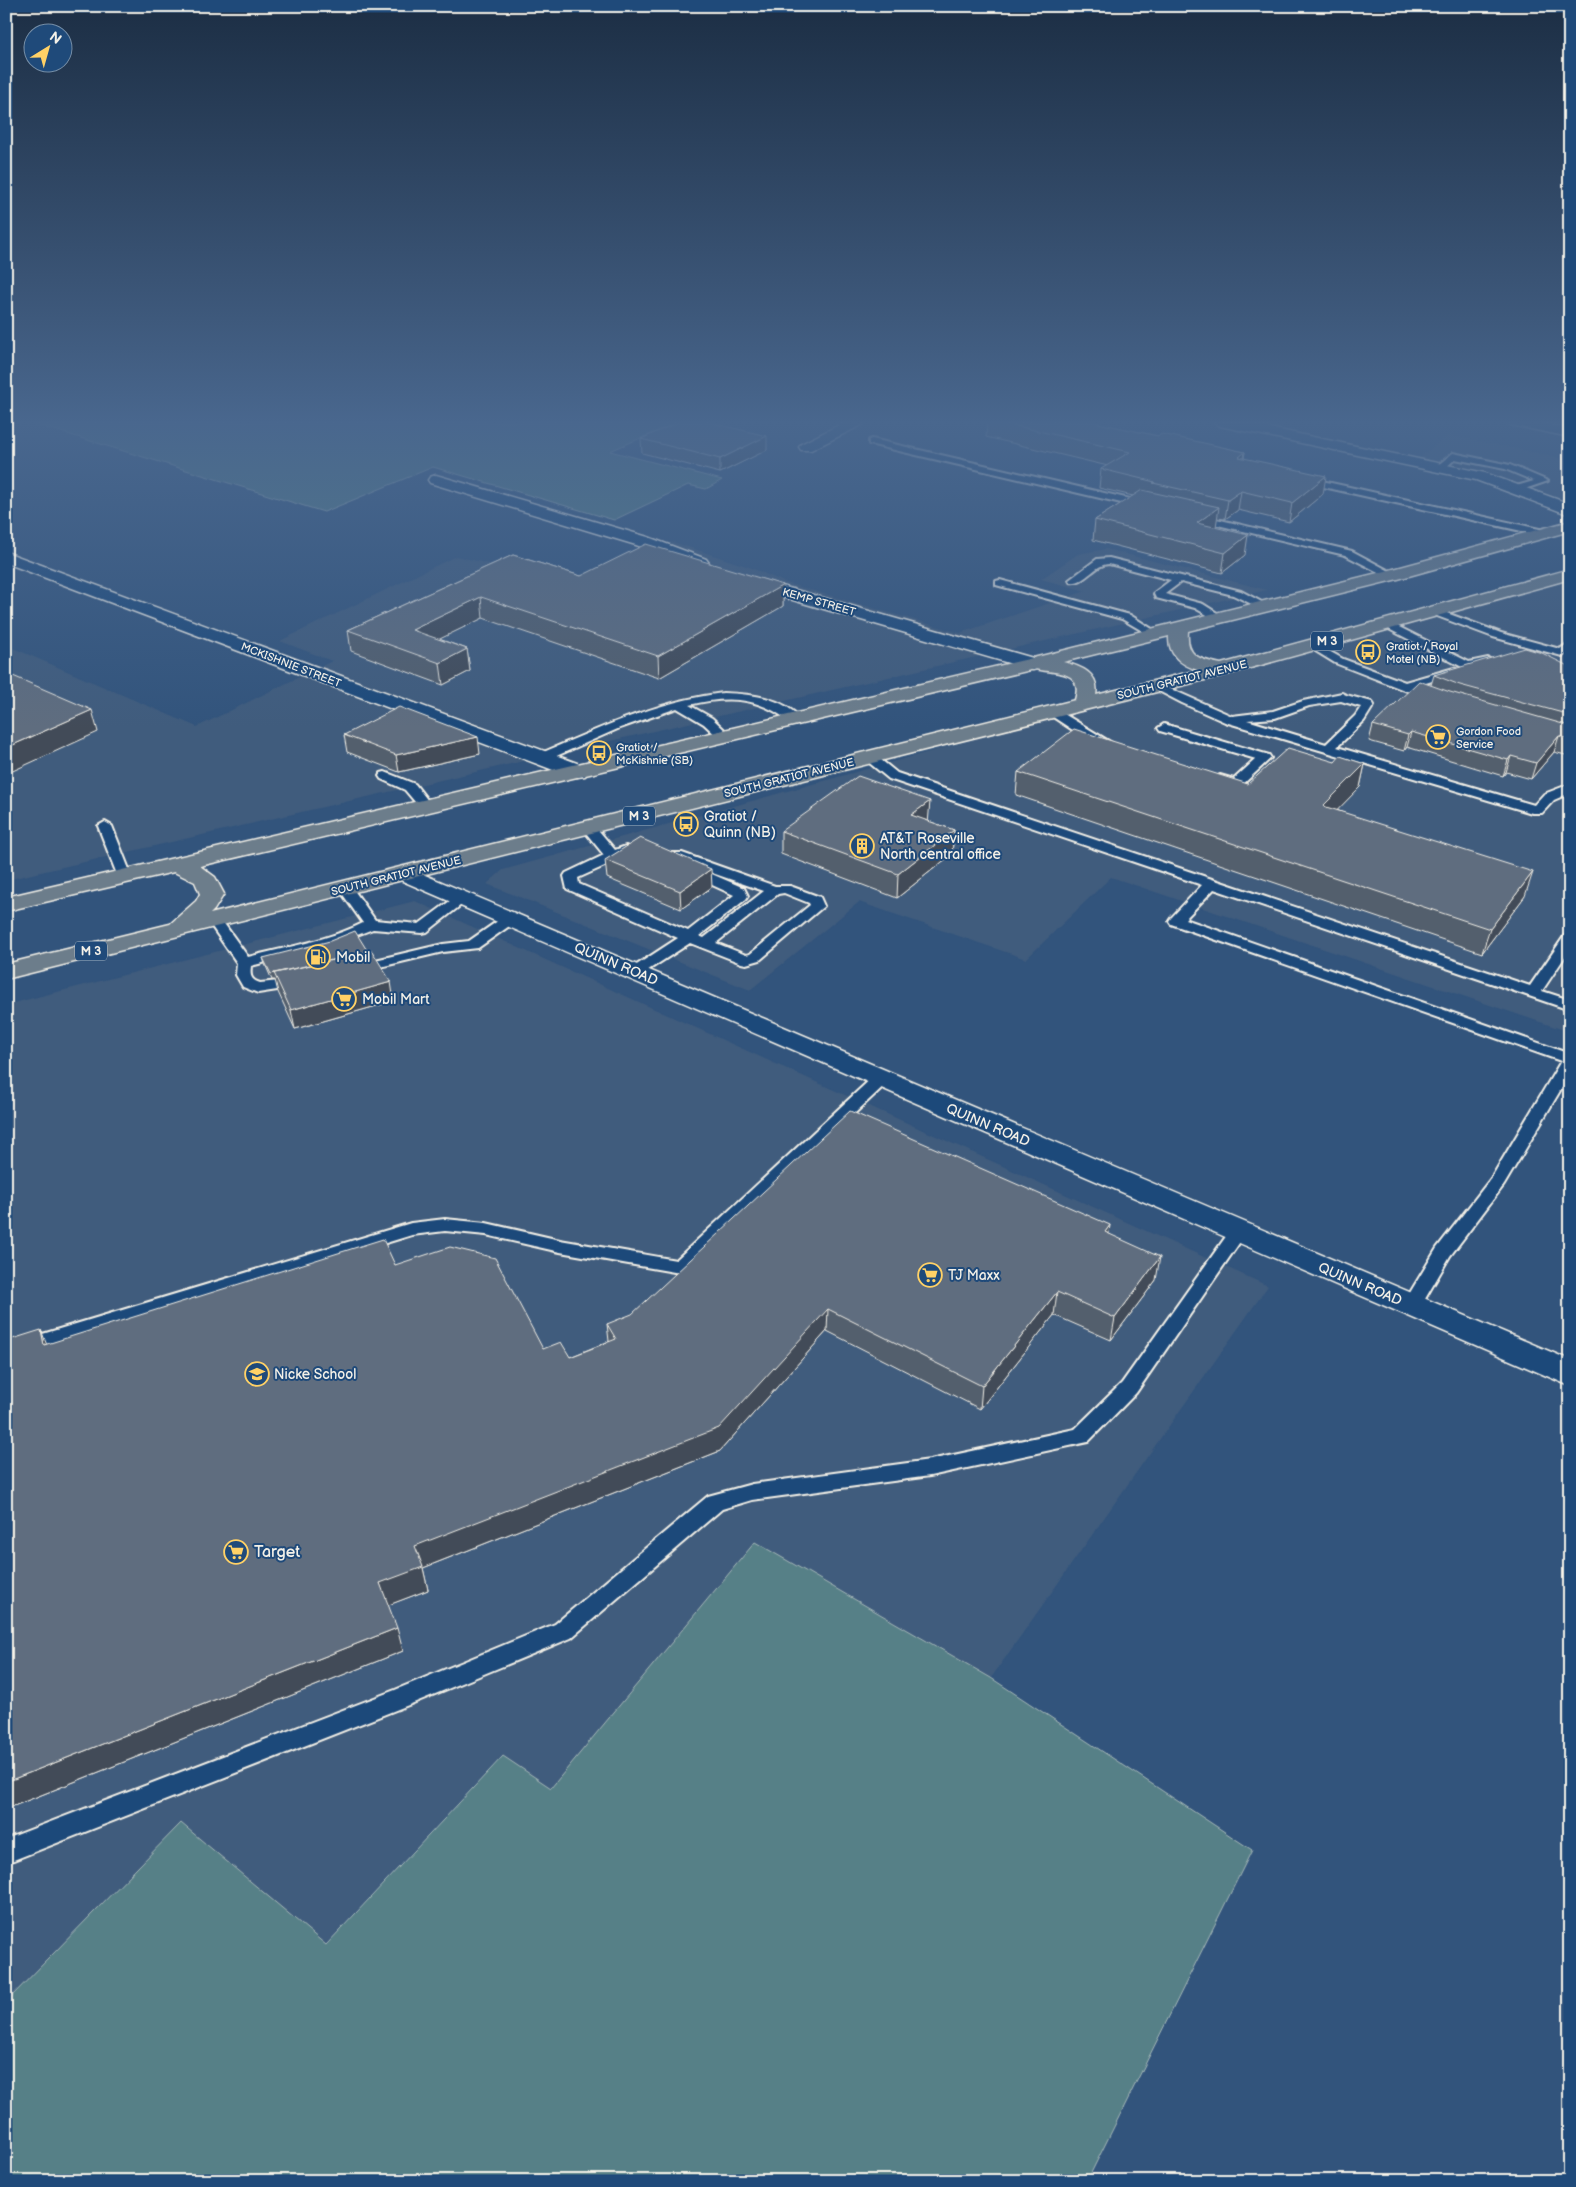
<svg xmlns="http://www.w3.org/2000/svg" width="1576" height="2187" viewBox="0 0 1576 2187" font-family="'Balsamiq Sans',sans-serif">
  <style>
    .built { fill: #405c7d }
    .green { fill: #578087; stroke: #a6b8b8 }
    .lines { fill: none; stroke-linecap: round; stroke-linejoin: round }
    .lane-casing { stroke: #f4f1e8; stroke-width: 4 }
    .street-casing { stroke: #f4f1e8; stroke-width: 3 }
    .primary-casing { stroke: #f4f1e8; stroke-width: 3 }
    .lane { fill: #1f4a7a; fill-rule: evenodd }
    .street { fill: #1f4a7a; fill-rule: evenodd }
    .primary { fill: #6c7d8b; fill-rule: evenodd }
    .wall { fill: #525e6d; stroke: #f4f1e8 }
    .shaded-wall { fill: #424c59; stroke: #f4f1e8 }
    .building { fill: #5f6d7f; stroke: #f4f1e8 }
    .labels { text-anchor: middle; dominant-baseline: central; stroke-width: 4; stroke-linejoin: round; paint-order: stroke }
    .far-street-label { font-size: 11px; fill: #f4f1e8; stroke: #1f4a7a }
    .far-poi-label { font-size: 11px; fill: #f4f1e8; stroke: #1f4a7a; text-anchor: start }
    .shield { fill: #1f4a7a; stroke: #b4bfc7; stroke-width: 1 }
    .shield-label { font-size: 12px; font-weight: bold; fill: #f4f1e8 }
    .poi-label { font-size: 14px; fill: #f4f1e8; stroke: #1f4a7a; text-anchor: start }
    .street-label { font-size: 14px; fill: #f4f1e8; stroke: #1f4a7a }
    .near-poi-label { font-size: 16px; fill: #f4f1e8; stroke: #1f4a7a; text-anchor: start }
  </style>
  <rect width="100%" height="100%" fill="#32547c"/>
  <filter id="ink" filterUnits="userSpaceOnUse"><feTurbulence type="fractalNoise" baseFrequency=".02" numOctaves="2"/><feDisplacementMap in="SourceGraphic" scale="10" xChannelSelector="R" yChannelSelector="G"/><feConvolveMatrix kernelMatrix="1 2 1 2 8 2 1 2 1" color-interpolation-filters="sRGB"/></filter>
  <g filter="url(#ink)">
    <path class="built" d="M1448,435l104,21 18,6v40l-76,-28 -75,-16z
      M673,542l76,25 37,16 174,50 126,-42 -45,-12 37,-25 28,-5 161,41 -1261,290v-235l191,82 135,-66 -52,-20 176,-85 126,30z
      M1570,574v458l-459,-155 -85,82 -167,-57 -109,88 -263,-106 16,-14z
      M415,901l853,385 -277,392 -236,-136 -204,247 -49,-33 -177,189 -144,-122 -175,179v-997z"/>
    <path class="green" d="M28,422h651l-69,29 112,29 -16,9 -18,-4 -74,35 -181,-53 -109,45z
      M755,1542l236,136 261,172 -165,331h-1081v-179l175,-179 145,122 177,-189 48,32z"/>
    <g class="lines">
      <g class="lane-casing">
        <path id="lane" d="M872,439l275,64 5,3 -5,3 -278,-65v-4z
          M1453,453l57,12 38,16 -32,11 -5,-3 2,-2 21,-6 -29,-12 -50,-10 -12,11h-6v-4z
          M1304,477l240,53 5,3 -5,3 -243,-54 -2,-2z
          M1195,514l157,37 45,24 -5,3 -4,-1 -43,-22 -153,-36v-4z
          M1109,558l132,33 30,16 -5,3 -4,-1 -29,-14 -52,-13 -16,12 38,10 22,14 -1,2h-8l-21,-12 -39,-10 -2,-4 1,-2 16,-12 -62,-16c-15,0 -24,21 -39,18l-1,-2 28,-21z
          M1000,580l130,35 30,19 -5,3 -4,-1 -29,-17 -126,-34v-4z
          M1433,608l68,25 59,16 10,-7v10l-8,4 -69,-19 -64,-24 -1,-2 1,-2z
          M1387,621l82,41 19,-4 6,3 -2,2 -24,6 -4,-1 -81,-42 -1,-2 1,-2z
          M1313,642l30,17 62,23 49,-14 6,3 -2,2 -42,13 18,8 2,2 -2,2 -4,2 -95,-37 -26,-16 -2,-2 2,-2z
          M1157,683l75,33 41,-5 30,-10 39,-8 4,2 26,7 2,3 -10,16 -27,26 197,58 10,-11 26,-10v9l-16,7 -12,13h-10l-307,-91 -43,-19 -29,-15 -2,-2zM1341,701l20,6 -6,9 -29,28 -79,-24 28,-2 34,-12z
          M723,693c28,1 60,4 79,27l-6,4 -4,-1c-33,-26 -63,-28 -103,-18l23,13 17,16 2,3 -2,3h-8l-17,-16 -27,-16 -57,20 -75,33h-8l-2,-3 2,-3c61,-26 120,-54 186,-62z
          M1054,708l58,35 -6,4 -15,-5 -41,-27 -2,-3 2,-3z
          M1164,724l105,31 2,3 -31,29c-7,2 -21,-2 -26,-8l6,-4 14,4 22,-20 -96,-28 -2,-3z
          M871,754l4,1 22,18 633,213 35,-51 5,-1v15l-28,42 28,9v10l-356,-121 -29,30 385,135v20l-66,111 -54,71 -32,55 -7,2 -7,-2 -2,-5 35,-58 55,-71 69,-116 -390,-137 -2,-3 2,-3 31,-33 -313,-106 -22,-18 -2,-3z
          M385,772l30,12 17,22 -1,3h-10l-16,-19 -24,-11 -2,-3 2,-3z
          M105,822l7,4 20,51 -2,3h-10l-2,-3 -20,-51z
          M589,824l5,1 21,25 11,-4 7,4 -15,10 -40,18 1,6 109,47 46,-36 -46,-21 -2,-3 2,-3h10l46,20 4,8 -2,3 -47,37 5,2 60,-47 -92,-32 -2,-3 2,-3h10l93,33h15l30,11 4,9 -64,54 -14,4 -5,-1 -51,-20 -51,33h-10l-2,-3 2,-3 49,-32 -111,-49 -3,-13 2,-3 38,-18 -22,-27zM784,893l25,10 1,2 -60,49 -4,1 -30,-12 62,-49z
          M346,885l5,1 24,34 44,4 39,-29 5,-1 7,4 -43,34 -5,1 -49,-4 -42,16 -80,21c-1,9 -1,14 9,17l38,-4 5,1 2,3 -2,3 -45,7 -15,-6 -7,-12 1,-12 -29,-42 2,-3h10l28,39c38,-10 79,-16 115,-34l-24,-34z
          M510,915l7,4 -2,3 -37,26 -35,4 -84,20 -5,-1 -2,-3 2,-3 89,-21 26,-3 36,-25z
          M881,1074l6,1 2,4 -2,4 -201,189 -6,1 -120,-21 -74,-17 -41,-4 -33,4 -406,124v-14l405,-122 34,-4 41,4 74,17 116,20 199,-185z
          M1238,1226l6,2 3,4 -3,4 -108,157 -48,49 -158,34 -178,24 -30,9 -151,129 -160,66 -405,159v-24l389,-149 160,-66 153,-128 44,-12 178,-24 145,-31 47,-46 110,-155z"/>
      </g>
      <g class="street-casing">
        <path id="street" d="M845,422h19l-2,3 -51,25h-10l-2,-3 2,-3z
          M1213,422h28l244,51 85,31v11l-94,-35 -256,-54z
          M1509,422h29l32,7v8l-59,-12z
          M436,475l212,62 58,22 3,4 -3,4h-12l-58,-22 -206,-62 -2,-3 2,-3z
          M6,552l579,214 3,5 -3,5 -8,1 -8,-1 -563,-213z
          M747,576l293,84 3,4 -3,4 -7,2 -7,-2 -285,-83 -3,-4 3,-4z
          M406,867l1164,493v26l-1172,-507 -4,-5 4,-5z"/>
      </g>
      <g class="primary-casing">
        <path id="primary" d="M1570,521v10l-172,48 -210,52c-2,26 11,28 33,33l349,-95v10l-341,95 -1223,305v-15l164,-40 26,-23 4,-7 -5,-12 -21,-10 -168,39v-14l1027,-239 353,-87zM1169,636c-1,19 12,29 29,34l-102,25c4,-22 -16,-29 -33,-33zM1035,669c21,5 49,0 40,31l-865,214 4,-4 10,-16 -9,-17 -15,-11z"/>
      </g>
      <use href="#lane" class="lane"/>
      <use href="#street" class="street"/>
      <use href="#primary" class="primary"/>
    </g>
    <path class="wall" d="M987,422h106l65,14 87,16 -1,6 79,36 -34,28 -51,-12 -13,9 -8,-1 -2,9 30,28 -23,18 -129,-33 2,-20 38,-24 -34,-8 2,-19 7,-3 -122,-29z
      M641,439l126,11 -47,23 -78,-20z
      M513,555l68,21 202,9v21l-124,72 -176,-60 -44,21 28,10 3,22 -27,14 -92,-34 -3,-21z
      M1570,664v91l-1,1 -15,-4 -23,27 -25,-7 -3,4 -96,-29 -3,4 -35,-10 4,-16 58,-40 3,-10 134,-9z
      M344,735l136,19 -81,18 -52,-20z
      M1335,762l30,2 -5,23 -23,23 188,86 -43,57 -466,-158 2,-23 230,12z
      M928,821l26,9 -2,24 -55,44 -116,-44v-23z
      M605,860l107,27 -31,22 -74,-31z
      M263,958l131,43 -99,28 -17,-37 -3,-12h-3l-7,-16z
      M1109,1234l47,46 -45,60 -57,-25 -74,94 -153,-78 -107,120 -297,117 5,22 -40,15 15,46 -397,158 35,-479 5,15 349,-80 148,84 27,8 39,-16 -2,-17z"/>
    <path class="shaded-wall" d="M767,436v14l-47,23v-14z
      M1245,452l-3,18 -3,-13z
      M1326,476l-3,18 -34,28 3,-19z
      M1241,491l-3,19 -13,9 3,-19z
      M1219,507l-3,20 -22,16 3,-20z
      M1248,535l-3,20 -23,18 3,-20z
      M783,585v21l-124,72 -1,-22z
      M481,597l2,21 -68,33 -3,-21z
      M467,649l3,22 -27,14 -3,-22z
      M92,710l6,22 -92,42v-26z
      M1411,732l-4,15 -3,4 4,-16z
      M1559,736l-5,16 -23,27 5,-16z
      M478,737l2,17 -81,18 -3,-17z
      M1511,756l-5,16 -3,4 5,-16z
      M1365,764l-5,23 -42,43 5,-24z
      M930,801l-2,23 -17,-9z
      M954,830l-2,24 -55,44 1,-24z
      M711,869l1,18 -31,22 -1,-18z
      M1533,872l-8,24 -43,57 8,-24z
      M391,982l3,19 -99,28 -4,-19z
      M1110,1225l-3,23 -2,-16z
      M1160,1257l-4,23 -45,60 4,-22z
      M1057,1292l-3,23 -74,94 2,-23z
      M828,1309l-1,22 -107,120 -297,117 5,22 -42,16 -6,-23 35,-37z
      M41,1330l9,23 -6,-8z
      M397,1628l6,23 -397,158v-27z"/>
    <path class="building" d="M679,422h29l59,14 -47,23 -79,-20z
      M999,422h94l65,14 4,-2 83,18 -6,5 87,19 -34,27 -51,-12 -13,9 -75,-17 2,-1 -54,-13 29,-17z
      M1142,490l77,17 -22,16 51,12 -23,18 -130,-33z
      M646,544l137,41 -125,71 -177,-59 -69,33 55,19 -27,14 -92,-33 165,-75 68,21z
      M1525,648l17,5 26,13 2,-2v51l-110,-30 -26,-10z
      M6,673l86,37 -86,38z
      M1419,681l31,11 120,34v13l-11,-3 -23,27 -25,-7 -3,4 -97,-28 -3,3 -35,-10z
      M399,707l79,30 -82,18 -52,-20z
      M1074,729l174,55 40,-36 47,14 5,-6 25,8 -42,42 210,66 -43,57 -472,-157z
      M858,776l72,25 -19,14 43,15 -56,44 -117,-43z
      M640,838l71,31 -31,22 -75,-31z
      M355,931l13,21 -97,22 -8,-16 67,-17z
      M372,951l19,31 -100,28 -17,-37z
      M850,1111l260,114 -5,7 55,25 -45,61 -58,-26 -75,94 -154,-77 -109,119 -304,118 8,21 -43,16 17,45 -391,154v-441l35,-11 3,15 339,-106 12,26 55,-18 45,11 48,91 18,-7 9,15 46,-18 -9,-15 25,-10z"/>
  </g>
  <linearGradient id="sky" x2="0" y2="1"><stop stop-color="#1c2e44"/><stop offset="0.58" stop-color="#49678e"/><stop offset="1" stop-color="#49678e" stop-opacity="0"/></linearGradient>
  <rect width="1576" height="728" fill="url(#sky)"/>
  <defs>
    <g id="bus-ring" transform="scale(1.25)"><circle r="9.5" fill="#1f4a7a" stroke="#ffd166" stroke-width="1.5"/><path d="M-5-6H5V4H4V6H2V4H-2V6H-4V4H-5ZM-3.5-4V0h7V-4ZM-3.5 1.2v1.5H-2V1.2ZM2 1.2v1.5H3.5V1.2Z" fill="#ffd166"/></g>
    <g id="supermarket-ring" transform="scale(1.25)"><circle r="9.5" fill="#1f4a7a" stroke="#ffd166" stroke-width="1.5"/><path d="M-6-5.5h2.5l.6 2H6L4.5 2H-2.5L-4.4-4H-6ZM-1.5 3.2a1.3 1.3 0 1 0 .1 0ZM3 3.2a1.3 1.3 0 1 0 .1 0Z" fill="#ffd166"/></g>
    <g id="building-ring" transform="scale(1.25)"><circle r="9.5" fill="#1f4a7a" stroke="#ffd166" stroke-width="1.5"/><path d="M-4-6H4V6H1V3H-1V6H-4ZM-2.5-4.3h1.7v1.8h-1.7ZM.8-4.3h1.7v1.8H.8ZM-2.5-1h1.7V.8h-1.7ZM.8-1h1.7V.8H.8Z" fill="#ffd166"/></g>
    <g id="fuel-ring" transform="scale(1.25)"><circle r="9.5" fill="#1f4a7a" stroke="#ffd166" stroke-width="1.5"/><path d="M-5.5-6h7V0h2V4h1.3V-2.5L3-4.5l.8-.8L6-3V5H2.5V1h-1V6h-7ZM-4.2-4.7v3.2H.2V-4.7Z" fill="#ffd166"/></g>
    <g id="school-ring" transform="scale(1.25)"><circle r="9.5" fill="#1f4a7a" stroke="#ffd166" stroke-width="1.5"/><path d="M0-5L7-2L0 1L-7-2ZM-4 1L0 2.5L4 1V4Q0 6-4 4Z" fill="#ffd166"/></g>
  </defs>
  <g fill-rule="evenodd">
    <use href="#bus-ring" x="1368" y="652"/>
    <use href="#supermarket-ring" x="1438" y="737"/>
    <use href="#bus-ring" x="599" y="753"/>
    <use href="#bus-ring" x="686" y="824"/>
    <use href="#building-ring" x="862" y="846"/>
    <use href="#fuel-ring" x="318" y="957"/>
    <use href="#supermarket-ring" x="344" y="999"/>
    <use href="#supermarket-ring" x="930" y="1275"/>
    <use href="#school-ring" x="257" y="1374"/>
    <use href="#supermarket-ring" x="236" y="1552"/>
  </g>
  <g class="labels">
    <g class="far-street-label">
      <text transform="translate(819 602) rotate(16)">KEMP STREET</text>
      <text transform="translate(291 665) rotate(21)">MCKISHNIE STREET</text>
      <text transform="translate(1182 680) rotate(-14)">SOUTH GRATIOT AVENUE</text>
      <text transform="translate(789 778) rotate(-14)">SOUTH GRATIOT AVENUE</text>
      <text transform="translate(396 876) rotate(-14)">SOUTH GRATIOT AVENUE</text>
    </g>
    <g class="far-poi-label">
      <text x="1386" y="646">Gratiot / Royal<tspan x="1386" dy="13">Motel (NB)</tspan></text>
      <text x="1456" y="731">Gordon Food<tspan x="1456" dy="13">Service</tspan></text>
      <text x="616" y="747">Gratiot /<tspan x="616" dy="13">McKishnie (SB)</tspan></text>
    </g>
    <g class="shield">
      <rect x="1311" y="631.5" width="32" height="19" rx="4"/>
      <rect x="623" y="806.5" width="32" height="19" rx="4"/>
      <rect x="75" y="941.5" width="32" height="19" rx="4"/>
    </g>
    <g class="shield-label">
      <text x="1327" y="641">M 3</text>
      <text x="639" y="816">M 3</text>
      <text x="91" y="951">M 3</text>
    </g>
    <g class="poi-label">
      <text x="704" y="816">Gratiot /<tspan x="704" dy="16">Quinn (NB)</tspan></text>
      <text x="880" y="838">AT&amp;T Roseville<tspan x="880" dy="16">North central office</tspan></text>
      <text x="336" y="957">Mobil</text>
      <text x="362" y="999">Mobil Mart</text>
      <text x="948" y="1275">TJ Maxx</text>
      <text x="274" y="1374">Nicke School</text>
    </g>
    <g class="street-label">
      <text transform="translate(616 964) rotate(23)">QUINN ROAD</text>
      <text transform="translate(988 1125) rotate(23)">QUINN ROAD</text>
      <text transform="translate(1360 1284) rotate(23)">QUINN ROAD</text>
    </g>
    <g class="near-poi-label">
      <text x="254" y="1552">Target</text>
    </g>
  </g>
  <rect width="1576" height="2187" fill="none" stroke="#1f4a7a" stroke-width="25"/>
  <rect x="12" y="12" width="1551" height="2162" fill="none" stroke="#f4f1e8" stroke-width="2" filter="url(#ink)"/>
  <g transform="translate(48 48) rotate(37)"><circle r="24" fill="#1f4a7a" stroke="#748da6"/>
  <path d="M0-4L9 19L0 12L-9 19Z" fill="#ffd166"/>
  <text y="-8" font-size="14" font-weight="bold" text-anchor="middle" fill="#f4f1e8">N</text>
  </g>
</svg>
